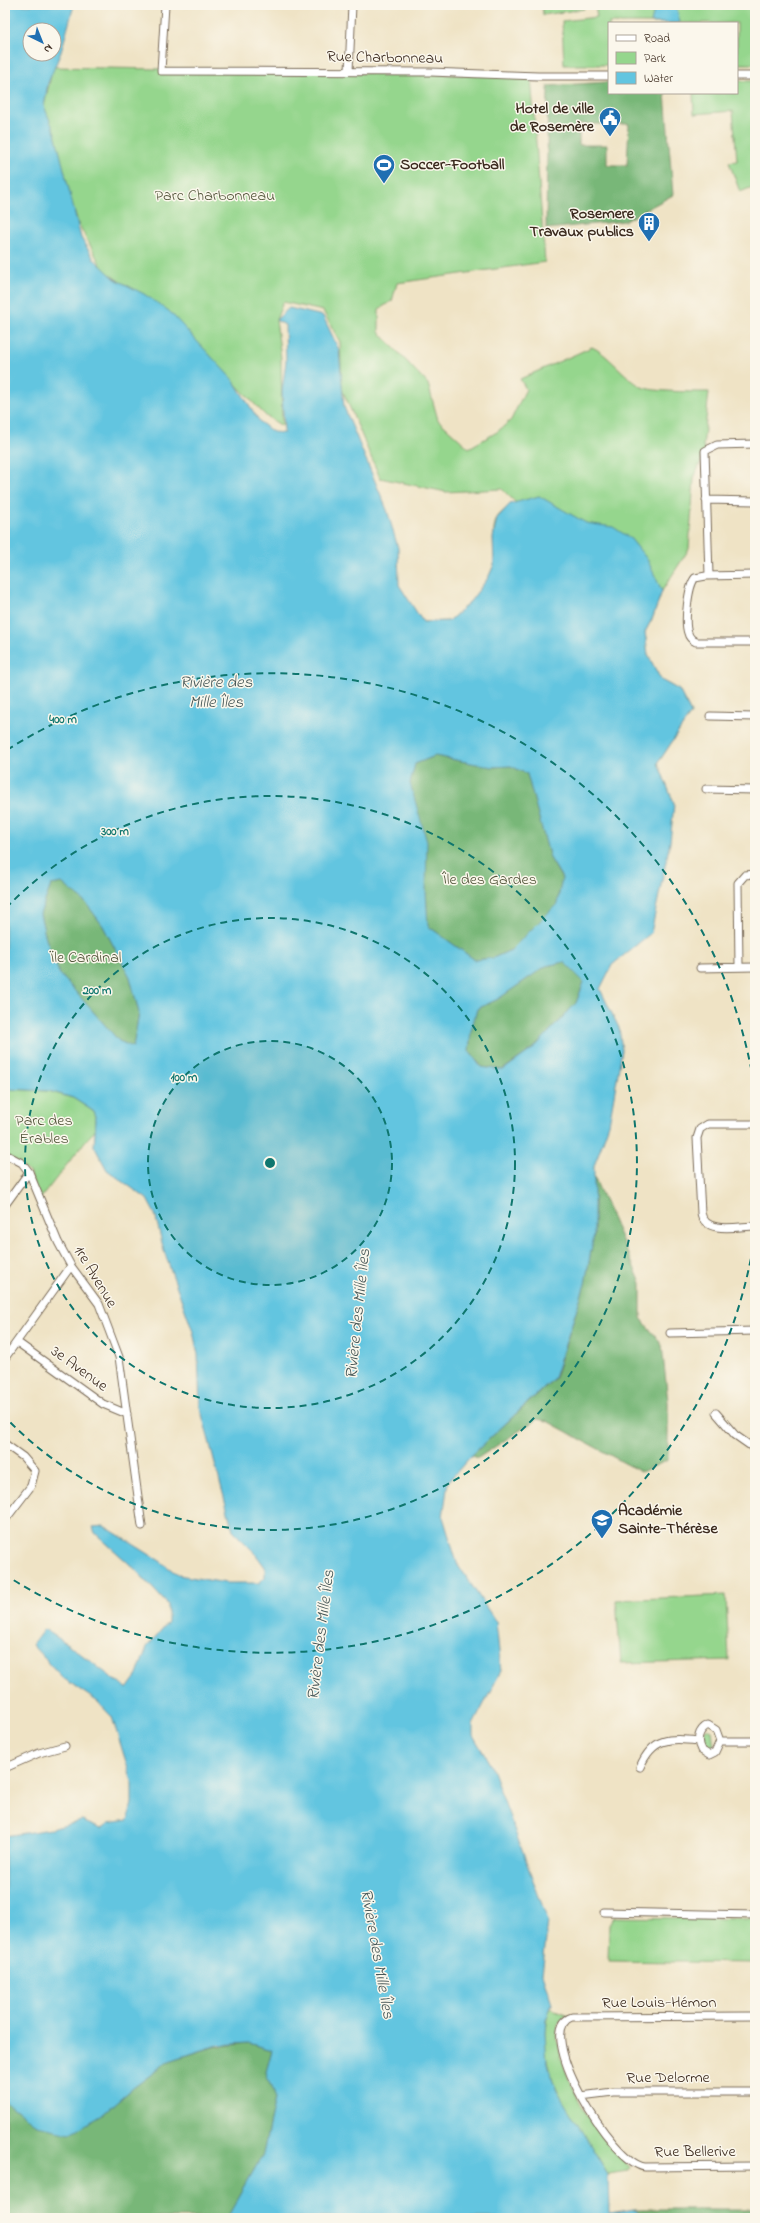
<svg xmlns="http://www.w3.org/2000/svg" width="760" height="2223" viewBox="0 0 760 2223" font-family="'Indie Flower',sans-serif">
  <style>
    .green { fill: #95d68d; stroke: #688056 }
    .forest { fill: #78b778; stroke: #5a704b; fill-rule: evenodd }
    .water { fill: #62c5e0; stroke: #4e787f; fill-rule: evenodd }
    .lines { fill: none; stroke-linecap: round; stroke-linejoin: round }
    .street-casing { stroke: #7a6b58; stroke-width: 9 }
    .street { stroke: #fff; stroke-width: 7 }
    .ring { fill: none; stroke: #0f766e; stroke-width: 2; stroke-dasharray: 7 5 }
    .labels { text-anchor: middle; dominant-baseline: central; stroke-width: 3; stroke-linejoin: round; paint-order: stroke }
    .street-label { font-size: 16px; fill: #3b2a1e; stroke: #fbf7ec }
    .poi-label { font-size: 16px; font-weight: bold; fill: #3b2a1e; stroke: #fbf7ec; text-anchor: end }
    .park-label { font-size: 16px; fill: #52553a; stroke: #fbf7ec }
    .water-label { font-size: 17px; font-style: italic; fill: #475858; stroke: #fbf7ec }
    .centre { fill: #0f766e; stroke: #fbf7ec; stroke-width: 2 }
    .ring-label { font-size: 12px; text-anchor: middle; font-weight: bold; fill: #0f766e; stroke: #fbf7ec; stroke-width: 3; stroke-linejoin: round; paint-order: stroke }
  </style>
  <rect width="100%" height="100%" fill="#fbf7ec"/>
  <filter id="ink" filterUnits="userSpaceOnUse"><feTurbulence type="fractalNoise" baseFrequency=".025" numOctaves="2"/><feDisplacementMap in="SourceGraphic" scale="8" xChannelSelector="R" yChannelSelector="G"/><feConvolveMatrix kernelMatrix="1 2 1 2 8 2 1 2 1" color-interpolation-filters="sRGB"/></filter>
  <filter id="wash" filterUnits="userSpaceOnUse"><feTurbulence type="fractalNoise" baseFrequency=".012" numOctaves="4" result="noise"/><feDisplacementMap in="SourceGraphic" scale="16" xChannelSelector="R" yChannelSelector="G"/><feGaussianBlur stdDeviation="0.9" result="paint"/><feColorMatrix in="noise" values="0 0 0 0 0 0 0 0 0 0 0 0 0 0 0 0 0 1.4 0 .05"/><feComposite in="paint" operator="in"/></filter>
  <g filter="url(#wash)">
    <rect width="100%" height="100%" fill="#efe3c5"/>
    <path class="green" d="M542,5h41l1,4 -41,6z
      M595,5h160v59h-18v-41h-128v42h-45l-2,-44 35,-4z
      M53,67l478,9 14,186 -148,21 -5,18 -13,8v23l49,52 10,36 31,28 28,-16 14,-12 15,-31 -6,-10 72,-32c15,6 33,31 50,40 9,5 54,5 67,5l-6,55 2,1c-2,11 -7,19 -11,30l-5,71 -27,42 -9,26 -8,15 3,23 13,25 18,10 12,23 -33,50 16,41 -251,-182 26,-1c17,-15 37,-32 44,-54 6,-15 -4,-33 4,-49 3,-6 13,-11 18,-16l-13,-13 -56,3 -66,-14 -38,-89 -2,-47 -17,-31 -40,-9 -7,18 5,38 1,68 -16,-10 -83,-87 -80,-60 -25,-46 -34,-117z
      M737,81h18v105l-15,6 -11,-30 8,-1 -4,-50 -39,3 -1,-21h44z
      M5,1089l43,2 25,7 20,13 3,8 -1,12 -8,8 -47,60 -11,-27 -24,-18z
      M726,1595l3,65 -108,3 -5,-63z
      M708,1729l4,1 2,17 -4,3 -5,-1 -1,-17z
      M613,1917l142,2v44l-147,-2 1,-37z
      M550,2008l18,7c-13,6 -12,19 -9,32 8,41 39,92 71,120l-2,4 -20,3c-29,-51 -80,-102 -58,-166z"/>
    <path class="forest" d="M607,82l2,2v9h56l8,102 -48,26 -79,8 2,-143zM579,124h50l-2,41h-20v-20h-28z
      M435,756l57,11 19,-1 16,8 23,84 12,21 -5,25 -46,46 -18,8 -18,2 -47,-34 -2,-35 -16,-108 5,-19z
      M62,883l24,20 17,23 27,51 9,36 -6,34 -14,-6 -60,-68 -13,-34 -6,-25 11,-29z
      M564,962l20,20 -8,21 -42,45 -32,22 -20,-3 -13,-16 2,-20 6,-22 21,-10 48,-33z
      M594,1177l47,106v35l21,27 6,57v58l-27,12 -94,-51 -10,-2 -59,39 -7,-2 84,-78 30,-94 9,-50z
      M249,2043l23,7 -6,22 9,27 -12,55 -36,64h-222v-117l32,25 64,-10 32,-28 36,-27 44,-14z
      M635,2209h120v9h-109z"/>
    <path class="water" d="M5,5h69l-13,47 -13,31 -4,23 11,27 26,105 13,21 21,20 29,15 25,17 64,69 27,42 13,10 11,1 -2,-42 4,-30 -1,-36 -9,-5 13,-12 34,8 16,34 5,57 43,103 11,38 1,37 24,37 26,-1 20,-18 19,-25 6,-13 -1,-27 4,-20 13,-14 29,-8 47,27 27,4 17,11 17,21 15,32 -9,26 -8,15 3,23 13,25 18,10 12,23 -33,50 16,41 -4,38 -19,91 -39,32 -12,24 19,39 3,22 -13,74 -15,42v68l-9,50 -31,94 -83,78 -23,26 -5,35 14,46 39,59 5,49 -28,54v10l18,31 57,155 -6,53 10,30 -6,16 -1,12 2,32 10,27 51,83 1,39 26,-4 11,9h-419l36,-64 12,-55 -9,-27 6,-22 -23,-7 -31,2 -49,16 -36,27 -32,28 -30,17 -34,-7 -32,-25v-265l46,-7 31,-8 19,8 8,-6 19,-3 4,-17v-22l-20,-64 -14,-15 -35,-24 -31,-33 12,-16 25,16 58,44 10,-14 10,-28 21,-25v-17l-32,-35 -41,-37 -2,-6 11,-1 56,35 18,14 48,8h33l6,-6v-10l-11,-15 -21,-21 -33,-124 -2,-53 -5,-22 -29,-81 -9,-37 -8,-15 -40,-29 -13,-24 2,-27 -3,-8 -20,-13 -24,-7 -44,-2zM30,30h24v24h-24zM435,756l57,11 19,-1 16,8 23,84 12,20 -5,26 -46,46 -18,8 -18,2 -47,-34 -2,-35 1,-49 -17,-59 5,-19zM62,883l24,20 17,23 27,51 9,36 -6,34 -14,-6 -60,-68 -13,-34 -6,-25 11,-29zM564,962l20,20 -8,21 -42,45 -31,22 -22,-3 -12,-16 2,-20 6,-22 21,-10 48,-33z
      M655,5h21l4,18h-29z"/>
  </g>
  <g filter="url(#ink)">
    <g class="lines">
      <g class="street-casing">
        <path id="street" d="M165,5l-4,66 269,1 108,4h71
          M349,71l3,-66
          M737,76h18
          M706,500l49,1
          M709,575l-4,-124 12,-6 38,-1
          M755,575l-49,1 -11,2c-7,8 -11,45 -7,55 1,5 4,7 8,9h59
          M710,716l45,1
          M706,789l49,1
          M739,967l-1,-84 7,-8 10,-1
          M700,968l55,-1
          M755,1124h-47l-8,5 -3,9 4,75c4,22 38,13 54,13
          M5,1154l17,9 7,9 29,70 13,24 28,38 20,53 23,169
          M5,1205l24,-33
          M670,1333l85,-2
          M17,1342l86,62 24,10
          M5,1358l66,-92
          M716,1413l19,22 20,14
          M5,1444l18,13 12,14 -4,15 -26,34
          M708,1725l8,5 4,11 -5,11 -6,3 -8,-5c-5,-9 -3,-20 7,-25z
          M720,1741h35
          M640,1767c13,-30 29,-29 58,-26
          M5,1768l34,-15 26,-7
          M604,1912l151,3
          M755,2016l-183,1c-41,12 40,147 73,150l110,-1
          M581,2096l32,-4h142"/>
      </g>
      <use href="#street" class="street"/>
    </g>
  </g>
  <circle cx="270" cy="1163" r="122" fill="#0f766e" fill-opacity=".12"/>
  <g class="ring">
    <circle cx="270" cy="1163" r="122"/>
    <circle cx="270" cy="1163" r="245"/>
    <path d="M6 908A367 367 0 1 1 6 1418"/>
    <path d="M755 1235A490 490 0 0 1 7 1576M7 750A490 490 0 0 1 755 1091"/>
  </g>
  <defs>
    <g id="civic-pin" transform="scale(1.15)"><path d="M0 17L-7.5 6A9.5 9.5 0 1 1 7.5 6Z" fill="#1f6fb2" stroke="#fbf7ec"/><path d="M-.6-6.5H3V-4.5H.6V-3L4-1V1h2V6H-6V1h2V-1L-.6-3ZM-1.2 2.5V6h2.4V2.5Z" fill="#fff"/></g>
    <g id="stadium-pin" transform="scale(1.15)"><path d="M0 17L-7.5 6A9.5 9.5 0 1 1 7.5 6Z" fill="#1f6fb2" stroke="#fbf7ec"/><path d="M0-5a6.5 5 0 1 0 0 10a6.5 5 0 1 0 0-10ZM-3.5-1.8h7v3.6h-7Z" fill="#fff"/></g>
    <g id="building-pin" transform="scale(1.15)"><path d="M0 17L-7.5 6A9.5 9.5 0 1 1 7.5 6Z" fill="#1f6fb2" stroke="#fbf7ec"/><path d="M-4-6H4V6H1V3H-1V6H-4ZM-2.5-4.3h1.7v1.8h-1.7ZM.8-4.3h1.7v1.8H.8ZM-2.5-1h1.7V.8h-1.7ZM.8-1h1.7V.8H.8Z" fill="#fff"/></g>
    <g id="school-pin" transform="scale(1.15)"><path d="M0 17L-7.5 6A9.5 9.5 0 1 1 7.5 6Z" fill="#1f6fb2" stroke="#fbf7ec"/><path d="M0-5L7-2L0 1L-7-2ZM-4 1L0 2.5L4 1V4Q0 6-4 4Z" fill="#fff"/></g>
  </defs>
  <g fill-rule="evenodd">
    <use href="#civic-pin" x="610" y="118"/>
    <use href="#stadium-pin" x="384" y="165"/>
    <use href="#building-pin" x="649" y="223"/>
    <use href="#school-pin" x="602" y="1520"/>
  </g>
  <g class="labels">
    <g class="street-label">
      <text transform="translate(385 58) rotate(1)">Rue Charbonneau</text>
      <text transform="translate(95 1277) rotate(59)">1re Avenue</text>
      <text transform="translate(79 1369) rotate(36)">3e Avenue</text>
      <text x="659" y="2003">Rue Louis-Hémon</text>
      <text x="668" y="2078">Rue Delorme</text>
      <text x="695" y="2152">Rue Bellerive</text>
    </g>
    <g class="poi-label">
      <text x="594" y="109">Hotel de ville<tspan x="594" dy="18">de Rosemère</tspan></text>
      <text x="400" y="165" text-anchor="start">Soccer-Football</text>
      <text x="634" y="214">Rosemere<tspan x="634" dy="18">Travaux publics</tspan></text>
      <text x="618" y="1511" text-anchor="start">Académie<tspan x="618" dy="18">Sainte-Thérèse</tspan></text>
    </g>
    <g class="park-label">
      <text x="215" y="196">Parc Charbonneau</text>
      <text x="490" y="880">Île des Gardes</text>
      <text x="86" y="958">Ïle Cardinal</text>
      <text x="44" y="1121">Parc des<tspan x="44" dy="18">Érables</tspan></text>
    </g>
    <g class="water-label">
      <text x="216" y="682">Rivière des<tspan x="216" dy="20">Mille Îles</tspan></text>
      <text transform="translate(358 1314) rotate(-84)">Rivière des Mille Îles</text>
      <text transform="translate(321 1635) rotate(-83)">Rivière des Mille Îles</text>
      <text transform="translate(377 1954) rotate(80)">Rivière des Mille Îles</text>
    </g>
  </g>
  <circle cx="270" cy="1163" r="6" class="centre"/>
  <g class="ring-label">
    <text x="63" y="723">400 m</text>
    <text x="115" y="835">300 m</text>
    <text x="97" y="994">200 m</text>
    <text x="184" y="1081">100 m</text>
  </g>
  <rect width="760" height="2223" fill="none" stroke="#fbf7ec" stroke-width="20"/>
  <rect x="608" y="22" width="130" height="72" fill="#fbf7ec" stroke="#aea59a"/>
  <rect x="616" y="35" width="20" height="6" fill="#ffffff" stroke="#aea59a"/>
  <text x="644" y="42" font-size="12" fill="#3b2a1e">Road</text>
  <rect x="616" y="52" width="20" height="12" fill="#95d68d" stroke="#aea59a"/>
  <text x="644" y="62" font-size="12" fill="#3b2a1e">Park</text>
  <rect x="616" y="72" width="20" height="12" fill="#62c5e0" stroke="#aea59a"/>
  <text x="644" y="82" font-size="12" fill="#3b2a1e">Water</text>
  <g transform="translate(42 42) rotate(137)"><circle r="19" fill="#fbf7ec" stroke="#aea59a"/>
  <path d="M0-3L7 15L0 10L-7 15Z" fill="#1f6fb2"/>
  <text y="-6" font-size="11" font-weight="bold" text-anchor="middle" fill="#3b2a1e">N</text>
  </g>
</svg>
